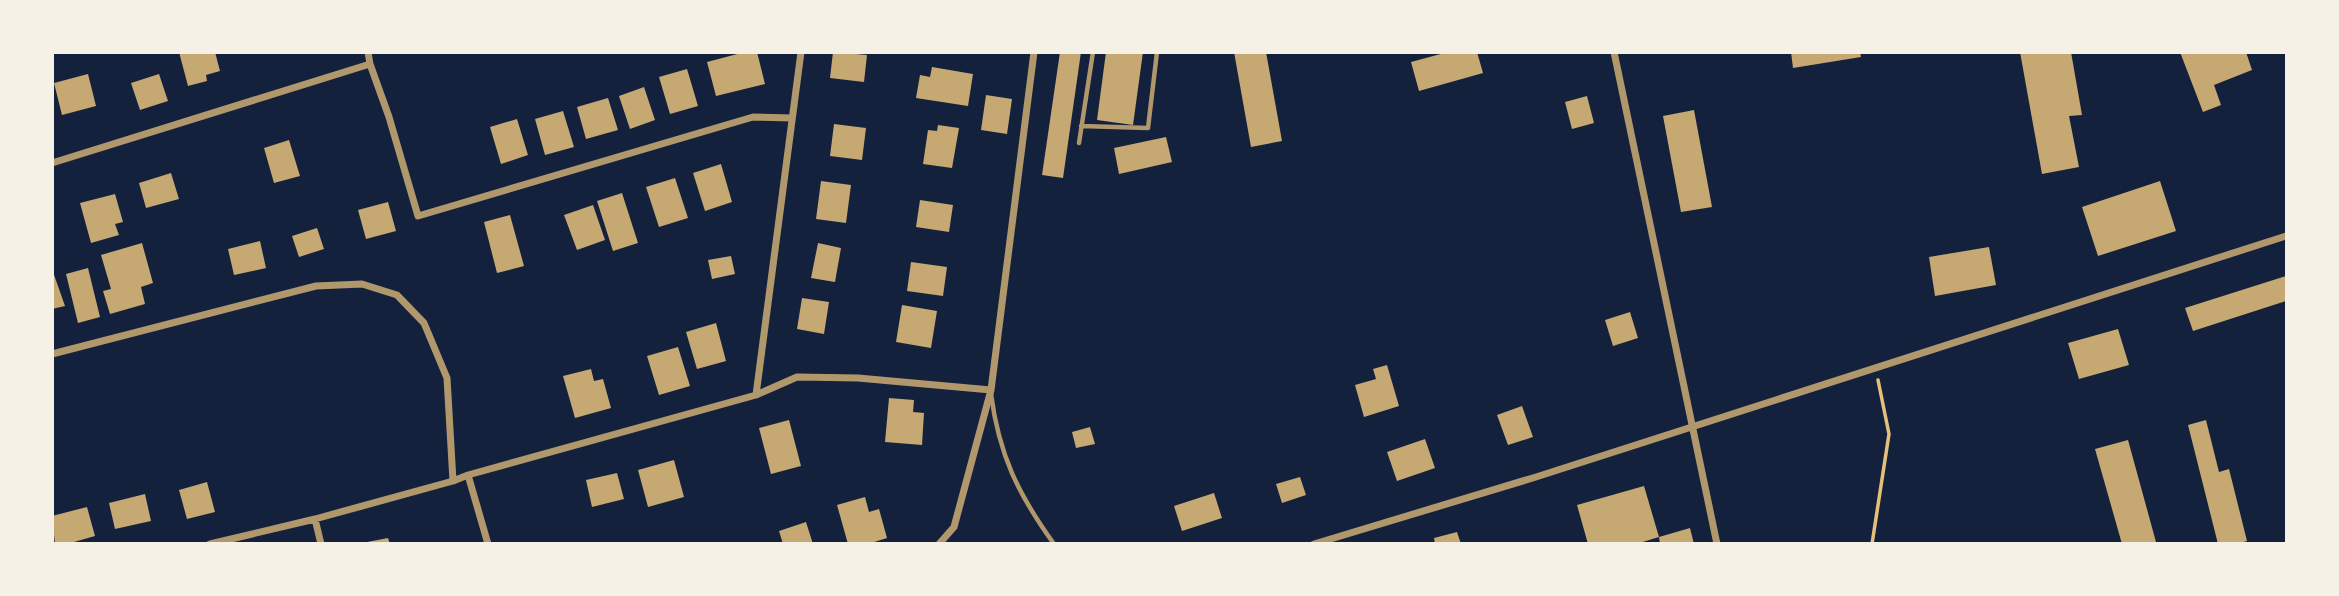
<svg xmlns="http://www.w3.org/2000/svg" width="2339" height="596" viewBox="0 0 2339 596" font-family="Rubik,sans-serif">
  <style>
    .building { fill: #c6a872 }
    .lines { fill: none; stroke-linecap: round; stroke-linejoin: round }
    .path { stroke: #e5c07b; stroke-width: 3.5 }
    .service { stroke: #b1986c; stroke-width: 4.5 }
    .minor { stroke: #b1986c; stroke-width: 7 }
  </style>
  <rect width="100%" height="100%" fill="#14213d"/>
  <path class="building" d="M179,52h36l5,19 -14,4 1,6 -19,5z
    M745,52h12l8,32 -49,12 -9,-34z
    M833,52l34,3 -3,27 -34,-4z
    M1060,52h21l-18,126 -21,-3z
    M1106,52h37l-10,73 -36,-5z
    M1234,52h32l16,89 -31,6z
    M1448,52h29l6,21 -64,18 -8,-29z
    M1791,52h69l1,5 -68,11z
    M2020,52h51l11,63 -13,1 10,51 -37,7z
    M2180,52h66l6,18 -38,15 7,20 -18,7z
    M932,67l41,7 -5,32 -52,-8 4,-23 10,2z
    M687,69l11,37 -28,8 -11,-37z
    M88,74l8,32 -34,9 -8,-32z
    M159,74l9,27 -28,9 -9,-27z
    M644,87l11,33 -25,9 -11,-33z
    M986,95l26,4 -5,35 -26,-4z
    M1587,96l7,27 -22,6 -7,-27z
    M608,98l10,32 -32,9 -9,-32z
    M1694,110l18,97 -31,5 -18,-96z
    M563,111l11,36 -29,8 -10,-36z
    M517,119l11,36 -27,9 -11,-37z
    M834,124l32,4 -4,32 -32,-4z
    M938,125l21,3 -7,40 -29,-4 5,-34 9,1z
    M1166,137l6,25 -53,12 -5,-26z
    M289,140l11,36 -26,7 -10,-35z
    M721,164l11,38 -27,9 -12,-38z
    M171,173l8,26 -33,9 -7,-25z
    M675,178l13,40 -29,9 -13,-40z
    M821,181l30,4 -5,38 -30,-4z
    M2160,181l16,50 -78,25 -16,-49z
    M622,193l16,50 -25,8 -16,-50z
    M115,194l8,28 -8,2 4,11 -28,8 -11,-40z
    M920,200l33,5 -4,27 -33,-5z
    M388,202l8,29 -30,8 -8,-29z
    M593,205l12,35 -28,10 -13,-35z
    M510,215l14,51 -27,7 -13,-51z
    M317,228l7,21 -25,8 -7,-21z
    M260,241l6,27 -32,7 -6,-26z
    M142,243l11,40 -12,4 4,17 -35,10 -7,-23 8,-2 -10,-34z
    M818,243l23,5 -6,34 -24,-4z
    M1989,247l7,38 -61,11 -6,-39z
    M731,256l4,18 -23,5 -4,-19z
    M911,262l36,5 -4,29 -36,-5z
    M88,268l12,49 -22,6 -12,-49z
    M52,269l13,37 -13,3z
    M2286,276v25l-93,30 -8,-23z
    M802,298l27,4 -5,32 -27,-5z
    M902,305l35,6 -6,37 -35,-6z
    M1630,312l8,26 -25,8 -8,-26z
    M716,323l10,38 -29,8 -11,-37z
    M2118,329l11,36 -50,14 -11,-36z
    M678,347l12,39 -31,9 -12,-39z
    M1387,365l12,41 -35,11 -9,-32 21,-6 -3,-10z
    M591,369l3,12 9,-2 8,29 -36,10 -12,-42z
    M889,398l25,2 -1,12 11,1 -2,32 -37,-3z
    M1522,406l11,31 -25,8 -11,-30z
    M789,420l12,46 -30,8 -12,-46z
    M2206,420l13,52 10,-3 18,72 -10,3h-19l-30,-119z
    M1090,427l5,17 -19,4 -4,-16z
    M1425,439l10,29 -38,13 -10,-29z
    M2128,440l28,102 -6,2h-28l-27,-95z
    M674,460l10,37 -36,10 -10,-37z
    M617,473l7,26 -32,8 -6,-27z
    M1300,477l6,18 -24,8 -6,-19z
    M207,482l8,30 -28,7 -8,-29z
    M1644,486l15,51 -23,7h-48l-11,-39z
    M1214,493l8,25 -40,13 -8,-25z
    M145,494l6,27 -36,8 -6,-26z
    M865,497l4,15 10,-3 8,29 -19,6h-20l-11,-39z
    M87,507l8,29 -28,8h-12l-3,-28z
    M806,522l7,22h-30l-4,-13z
    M1690,528l4,16h-34l-1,-7z
    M1457,532l4,12h-26l-1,-6z
    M388,538l2,6h-23v-2z"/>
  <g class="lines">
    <path class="path" d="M1872,544l17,-110 -11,-54"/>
    <path class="service" d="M1081,126l67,2 9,-76
      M1079,143l14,-91
      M991,394c8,61 27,100 63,150"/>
    <path class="minor" d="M368,52l2,12 19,53 29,99 335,-99 39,1
      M1614,52l103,492
      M52,163l318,-99
      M52,354l264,-68 46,-2 35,11 27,28 23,55 6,103
      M756,395l45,-343
      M468,475l20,69
      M315,519l6,25
      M210,544l105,-25 138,-38 15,-6 288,-80 41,-18 61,1 133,12
      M939,544l15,-17 37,-137 43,-338
      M1314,544l222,-67 750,-241"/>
  </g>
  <rect width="2339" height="596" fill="none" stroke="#f6f1e7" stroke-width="108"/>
</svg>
